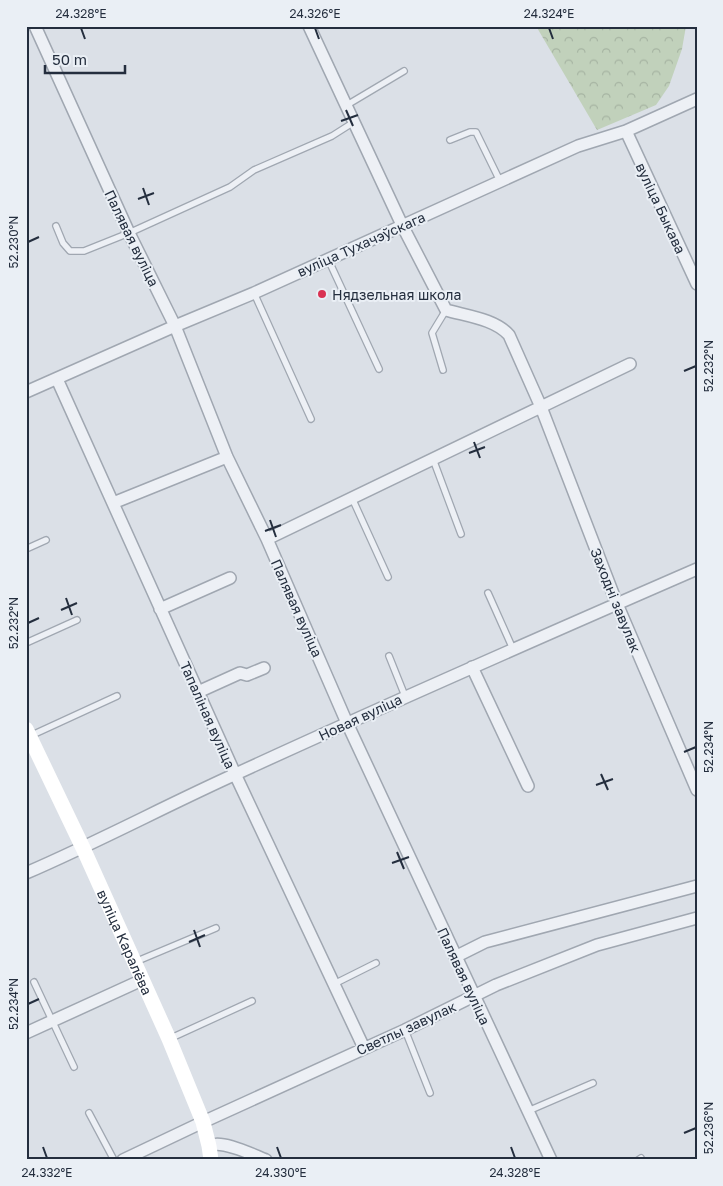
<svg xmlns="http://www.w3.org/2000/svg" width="723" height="1186" viewBox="0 0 723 1186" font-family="'Golos Text',sans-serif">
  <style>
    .forest { fill: url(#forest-crowns) }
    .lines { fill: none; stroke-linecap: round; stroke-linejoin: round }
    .lane-casing { stroke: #a0a7b1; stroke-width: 8 }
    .street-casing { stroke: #a0a7b1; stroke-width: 14 }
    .lane { stroke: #edf0f5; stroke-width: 5.5 }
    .street { stroke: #edf0f5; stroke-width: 11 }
    .secondary { stroke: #fff; stroke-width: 15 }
    .ticks { fill: none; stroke: #242e3e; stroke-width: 2 }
    .poi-dot { fill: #d93252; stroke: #eaeff5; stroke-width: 2 }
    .labels { text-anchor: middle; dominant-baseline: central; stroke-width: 4; stroke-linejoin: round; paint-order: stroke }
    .street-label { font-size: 14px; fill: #242e3e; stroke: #eaeff5 }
    .poi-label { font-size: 14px; fill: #242e3e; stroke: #eaeff5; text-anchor: start }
    .neatline { fill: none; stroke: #242e3e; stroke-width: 2 }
    .ticks-label { font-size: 12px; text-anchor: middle; fill: #242e3e }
  </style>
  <defs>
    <pattern id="forest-crowns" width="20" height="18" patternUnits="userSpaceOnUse" patternTransform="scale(1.25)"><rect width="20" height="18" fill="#c1d1bb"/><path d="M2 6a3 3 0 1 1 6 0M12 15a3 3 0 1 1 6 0" fill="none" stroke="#a6b4a2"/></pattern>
  </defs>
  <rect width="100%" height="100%" fill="#dbe0e7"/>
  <path class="forest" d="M536,26h150l-4,23 -13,37 -13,19 -59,25z"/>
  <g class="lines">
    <g class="lane-casing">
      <path id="lane" d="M347,105l57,-34
        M450,140l20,-8h6l24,49
        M56,226l7,17 7,8h14l45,-18 101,-46 24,-17 78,-34 22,-14
        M328,259l51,110
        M254,293l57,126
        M443,370l-11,-37 14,-23
        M433,459l28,75
        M352,498l36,79
        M26,549l20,-9
        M488,593l25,56
        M26,643l51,-23
        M389,656l16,40
        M30,736l87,-40
        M135,962l81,-34
        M34,982l40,85
        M334,984l42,-21
        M405,1030l25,63
        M169,1039l83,-38
        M528,1111l65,-28
        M89,1113l25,47
        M638,1160l3,-2"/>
    </g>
    <g class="street-casing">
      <path id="street" d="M35,26l94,207 46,93 52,131 40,82 80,184 204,437
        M309,26l93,199 44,85c21,6 49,9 63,25l32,72 76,197 80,186
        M626,131l71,153
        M57,379l178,395 129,274
        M26,392l149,-66 79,-33 324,-147 48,-15 71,-32
        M113,503l114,-46
        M267,539l363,-175
        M160,609l70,-31
        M472,667l56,119
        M198,692l42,-19 7,2 17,-7
        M26,873c72,-31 141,-68 212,-100 152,-70 305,-137 459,-204
        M455,957l30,-15 212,-56
        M26,1033l116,-53
        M209,1146c13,-7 44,9 57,14
        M123,1160l80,-38 202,-92 91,-45 101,-40 100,-27"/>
    </g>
    <use href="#lane" class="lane"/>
    <use href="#street" class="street"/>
    <path class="secondary" id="s1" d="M26,729l57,119 86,191 34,83 6,24 2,14"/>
  </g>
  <path class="ticks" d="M81,28l4,11M315,28l4,11M549,28l4,11M346,110l7,16M341,121l17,-6M143,188l6,17M138,199l16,-6M28,242l11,-5M684,371l12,-5M474,442l6,16M469,453l16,-6M270,520l6,17M265,531l16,-6M66,598l6,17M61,610l16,-7M28,623l11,-5M684,752l12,-5M601,774l7,16M596,785l17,-6M397,852l7,17M392,863l17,-6M194,930l6,17M189,942l16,-7M28,1004l11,-5M684,1133l12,-5M43,1147l4,11M277,1147l4,11M511,1147l4,11"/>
  <circle class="poi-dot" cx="322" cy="294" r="5"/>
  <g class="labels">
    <g class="street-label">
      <text transform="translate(661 208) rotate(65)">вуліца Быкава</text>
      <text transform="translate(132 238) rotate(64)">Палявая вуліца</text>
      <text transform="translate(361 244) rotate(-24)">вуліца Тухачэўскага</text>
      <text transform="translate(616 600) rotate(68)">Заходні завулак</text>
      <text transform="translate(297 608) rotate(66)">Палявая вуліца</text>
      <text transform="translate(208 715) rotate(66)">Тапаліная вуліца</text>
      <text transform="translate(360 717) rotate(-25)">Новая вуліца</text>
      <text stroke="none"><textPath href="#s1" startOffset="235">вуліца Каралёва</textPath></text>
      <text transform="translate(464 976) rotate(65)">Палявая вуліца</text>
      <text transform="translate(406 1028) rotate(-25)">Светлы завулак</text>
    </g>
    <g class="poi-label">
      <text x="332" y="294">Нядзельная школа</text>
    </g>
  </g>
  <rect width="723" height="1186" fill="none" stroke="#eaeff5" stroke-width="55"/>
  <path d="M45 65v8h80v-8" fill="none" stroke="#242e3e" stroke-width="2.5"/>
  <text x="52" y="65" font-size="15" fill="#242e3e" stroke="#eaeff5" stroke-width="4" paint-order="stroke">50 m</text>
  <rect x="28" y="28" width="668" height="1130" class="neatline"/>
  <g class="ticks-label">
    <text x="81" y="18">24.328°E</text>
    <text x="315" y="18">24.326°E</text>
    <text x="549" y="18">24.324°E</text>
    <text transform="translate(14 242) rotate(-90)" y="4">52.230°N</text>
    <text transform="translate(709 366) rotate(-90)" y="4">52.232°N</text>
    <text transform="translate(14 623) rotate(-90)" y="4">52.232°N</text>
    <text transform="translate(709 747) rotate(-90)" y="4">52.234°N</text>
    <text transform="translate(14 1004) rotate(-90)" y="4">52.234°N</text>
    <text transform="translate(709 1128) rotate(-90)" y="4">52.236°N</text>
    <text x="47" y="1177">24.332°E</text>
    <text x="281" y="1177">24.330°E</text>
    <text x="515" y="1177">24.328°E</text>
  </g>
</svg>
